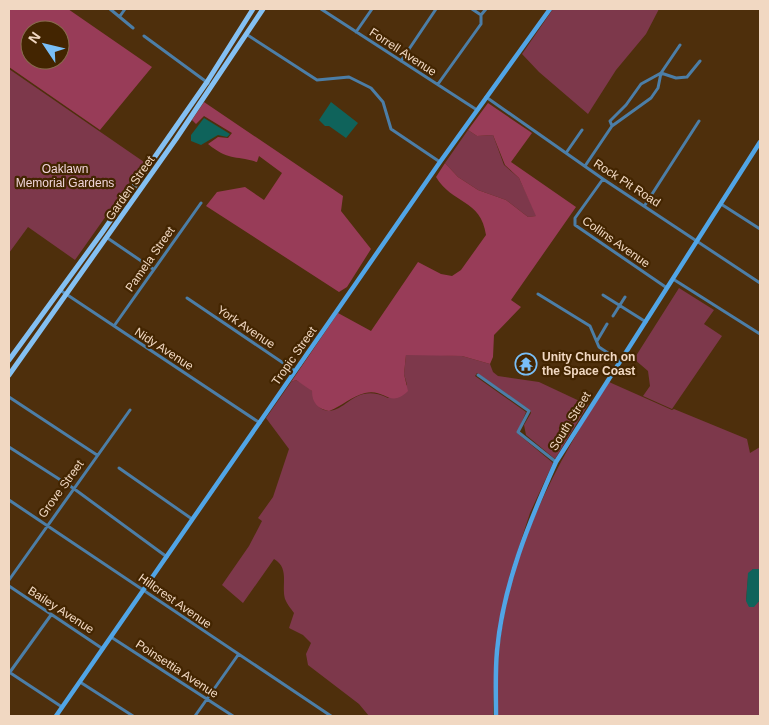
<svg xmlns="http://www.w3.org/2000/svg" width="769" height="725" viewBox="0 0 769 725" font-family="Arial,sans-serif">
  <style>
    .green { fill: #7d384b }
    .forest { fill: #983c58; fill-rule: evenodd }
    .water { fill: #0f635b }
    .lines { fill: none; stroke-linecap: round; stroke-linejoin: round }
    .street { stroke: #4c7ea7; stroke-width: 3 }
    .secondary { stroke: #51a5e6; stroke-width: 4.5 }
    .primary { stroke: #84c0f2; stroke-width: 5 }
    .labels { text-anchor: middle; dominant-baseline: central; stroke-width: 4.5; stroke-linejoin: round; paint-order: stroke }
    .street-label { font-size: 12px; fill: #f1d8c2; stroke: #432501 }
    .park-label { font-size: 12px; fill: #f1d6db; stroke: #432501 }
    .poi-label { font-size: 12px; font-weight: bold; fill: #f1d8c2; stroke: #432501; text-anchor: start }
  </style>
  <rect width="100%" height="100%" fill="#4e2f0c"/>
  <path class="green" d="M553,9h106l-13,25 -30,36 -28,44 -49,-42 -17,-18z
    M9,69l135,93 -69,98 -47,-33 -19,26z
    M468,130l9,6 16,-1 11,30 15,13 18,38 -9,1 -22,-17 -28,-10 -20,-13 -13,-14z
    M679,288l35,22 -10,14 18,12 -50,73 -29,-13 7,-10 -2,-15 -14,-12z
    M420,354l42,2 28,8 3,8 5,4 41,6 49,23 -33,54 -29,-24 -2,-10 7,-12 -1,-3 -53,-37 -2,3 51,36 -9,21 36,30 -23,50 -20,61 -15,76 -2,66h-124l-10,-12 -51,-39 -2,-11 5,-11 -8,-8 -14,-7 5,-15c-3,-4 -7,-9 -9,-14 -4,-14 5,-31 -11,-40l-31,44 -21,-18 27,-39 13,-25 -4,-3 15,-21 16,-48 -23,-31 25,-36 5,-2c5,3 12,6 16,11 4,5 4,17 12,19 22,6 29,-29 64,-12l19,-13 -3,-11 2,-19z
    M609,382l63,28 2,-1 73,30 3,14 10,-6v122h-7l-5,9 -2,23 12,1 2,-2v116h-262c0,-21 -1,-43 1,-65 10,-99 56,-187 110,-269z"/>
  <path class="forest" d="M9,9h59l84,58 -52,63 -91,-63zM30,30h30v30h-30z
    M204,102l139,94 -2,15 30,38 -24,38 -8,5 -133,-86 11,-14 28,-5 19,13 18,-27 -23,-17 -2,6c-23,-7 -28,-1 -49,-18l10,-7 10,1 4,-5 -28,-17 -8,8 -4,-4z
    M488,103l44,30 -21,29 65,45 -65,93 10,7 -27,28 -1,22 -3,7 -28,-8 -56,-1 -2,19 4,17c-18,18 -23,-3 -43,2 -13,3 -23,13 -36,18 -11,-2 -17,-8 -17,-20l-16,-11 -5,2 47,-69 33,18 47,-69 23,12 11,2 9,-6 25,-35c-5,-36 -34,-31 -50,-58l9,-14 13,14 20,13 28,10 22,17 8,-1 -17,-38 -14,-13 -12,-30 -16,1 -9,-6z"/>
  <path class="water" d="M331,102l27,21 -12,15 -17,-12h-4l-6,-6z
    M204,118l26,16 -3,3 -9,-2 -17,10 -10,-4v-6z
    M753,569h7v31l-6,7h-5l-3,-6 2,-28z"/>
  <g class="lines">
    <path class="street" d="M110,9l23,19
      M321,9l156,101
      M472,9l9,6
      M481,15l5,-6
      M120,16l5,-7
      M356,32l16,-23
      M246,34l71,46 32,-3 22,11 12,14 8,27 49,33
      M144,36l64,47
      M401,61l35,-52
      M438,84l43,-60v-9
      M486,97l117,82 157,104
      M612,126l-2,-5 16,-16 15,-21 20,-11 15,5 11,-1 13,-16
      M566,153l16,-23
      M585,166l27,-40 39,-28 7,-10 3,-15 19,-28
      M603,179l-28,39v7l92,63
      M721,204l39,25
      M645,205l54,-84
      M106,237l47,32
      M673,279l87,55
      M60,290l200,133
      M538,294l52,32 9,21 21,14
      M603,295l43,27
      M187,298l108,73
      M613,316l12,-19
      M114,326l87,-123
      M597,341l10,-17
      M478,375l51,36 -11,21 38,30
      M9,397l88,58
      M9,447l64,41 94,69
      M119,468l73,51
      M9,500l322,216
      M9,580l121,-170
      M9,586l94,63
      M111,637l122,79
      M9,672l53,35
      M10,672l41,-57
      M80,682l53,34
      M195,716l43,-61"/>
    <path class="secondary" d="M56,716l384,-554 110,-153
      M496,716c0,-21 -1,-43 1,-65 6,-66 32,-129 59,-189l204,-320"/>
    <path class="primary" d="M9,360l92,-126 106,-152 46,-73
      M9,375l167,-236 87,-130"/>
  </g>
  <defs>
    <g id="temple-ring" transform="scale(1.125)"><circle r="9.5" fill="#432501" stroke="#79bff8" stroke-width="1.5"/><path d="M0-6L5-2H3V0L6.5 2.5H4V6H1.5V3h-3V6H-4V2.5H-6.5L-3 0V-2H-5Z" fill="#79bff8"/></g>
  </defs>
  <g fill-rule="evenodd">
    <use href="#temple-ring" x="526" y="364"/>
  </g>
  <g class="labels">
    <g class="street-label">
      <text transform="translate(403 52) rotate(33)">Forrell Avenue</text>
      <text transform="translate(627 183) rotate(33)">Rock Pit Road</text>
      <text transform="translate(130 188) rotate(-55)">Garden Street</text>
      <text transform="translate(616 242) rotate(35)">Collins Avenue</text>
      <text transform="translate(150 259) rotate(-55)">Pamela Street</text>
      <text transform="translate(246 327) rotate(34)">York Avenue</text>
      <text transform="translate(164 349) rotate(33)">Nidy Avenue</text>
      <text transform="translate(294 356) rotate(-55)">Tropic Street</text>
      <text transform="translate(570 421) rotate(-58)">South Street</text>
      <text transform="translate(61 489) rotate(-54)">Grove Street</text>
      <text transform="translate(175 601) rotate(35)">Hillcrest Avenue</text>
      <text transform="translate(61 610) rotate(33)">Bailey Avenue</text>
      <text transform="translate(177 669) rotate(33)">Poinsettia Avenue</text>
    </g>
    <g class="park-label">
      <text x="65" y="169">Oaklawn<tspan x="65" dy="14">Memorial Gardens</tspan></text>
    </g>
    <g class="poi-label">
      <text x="542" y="357">Unity Church on<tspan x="542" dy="14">the Space Coast</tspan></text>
    </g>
  </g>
  <rect width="769" height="725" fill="none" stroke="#f1d8c2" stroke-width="20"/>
  <g transform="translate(45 45) rotate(305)"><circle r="24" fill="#432501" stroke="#896d4e"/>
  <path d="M0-4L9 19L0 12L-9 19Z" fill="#79bff8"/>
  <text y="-8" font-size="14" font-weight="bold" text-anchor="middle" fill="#f1d8c2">N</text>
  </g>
</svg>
